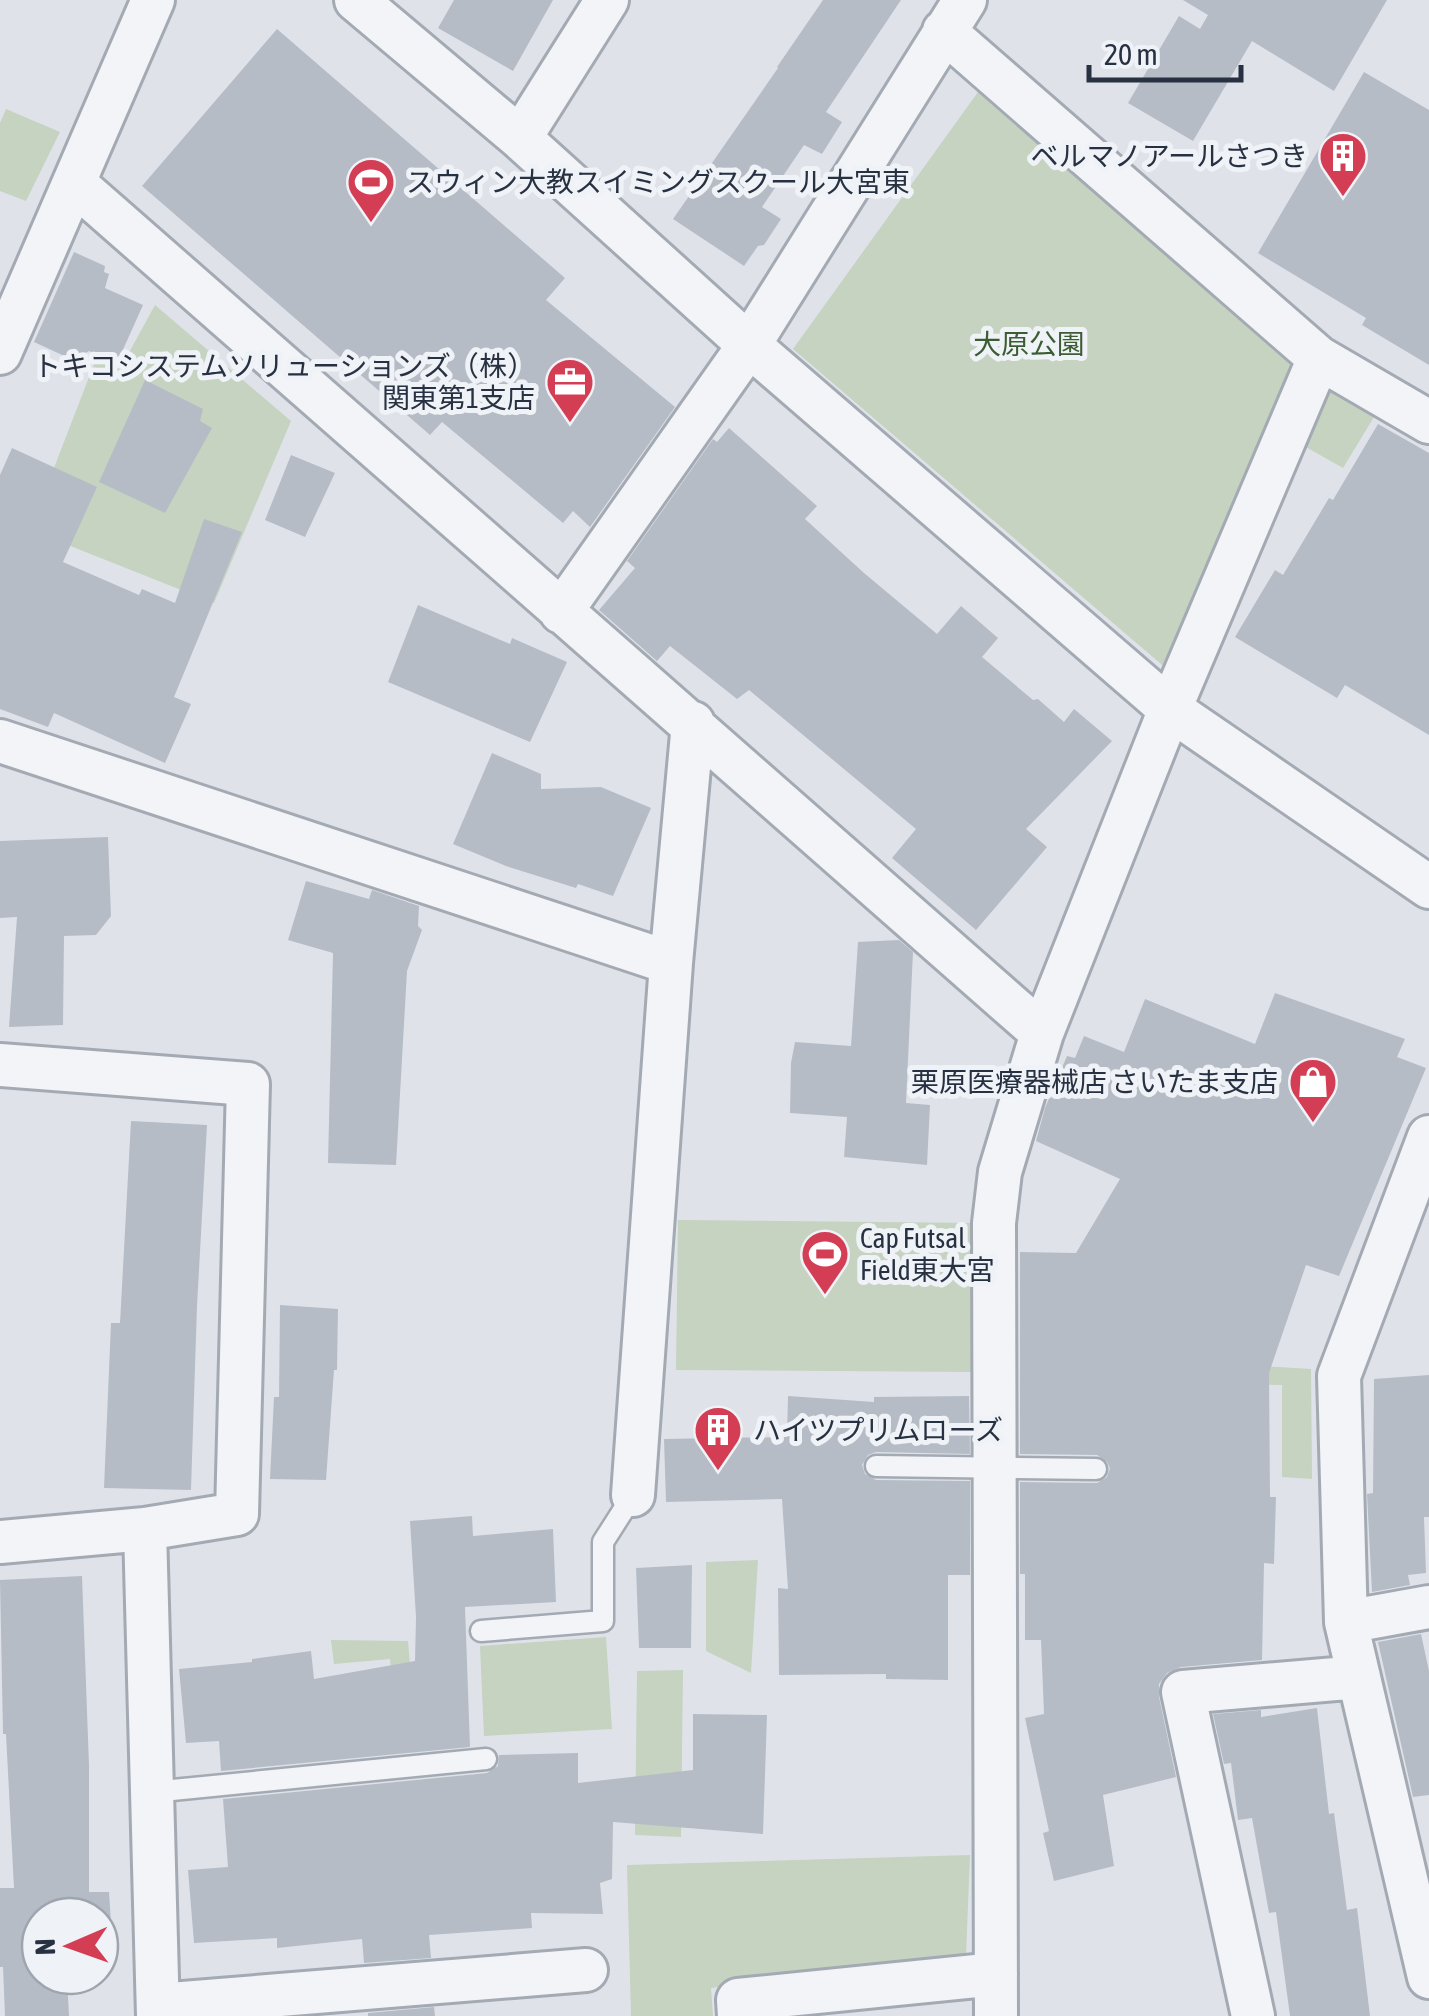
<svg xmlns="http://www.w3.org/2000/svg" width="1429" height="2016" viewBox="0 0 1429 2016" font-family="'Asap Condensed','Noto Sans JP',sans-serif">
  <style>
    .green { fill: #c5d3c0 }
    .building { fill: #b6bcc6 }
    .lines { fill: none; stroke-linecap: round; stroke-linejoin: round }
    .service-casing { stroke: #a4aab3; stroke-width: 25 }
    .minor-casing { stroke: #a4aab3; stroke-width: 48 }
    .service { stroke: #f2f4f7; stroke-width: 20 }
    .minor { stroke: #f2f4f7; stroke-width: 42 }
    .labels { text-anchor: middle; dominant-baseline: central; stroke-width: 10; stroke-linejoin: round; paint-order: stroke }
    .poi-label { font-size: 28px; fill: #273141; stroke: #eff2f6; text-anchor: end }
    .park-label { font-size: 28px; fill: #3c5d34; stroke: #eff2f6 }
  </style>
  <rect width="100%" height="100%" fill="#dfe3e9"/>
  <path class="green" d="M978,92l316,272 -126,306 -375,-321z
    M6,109l54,23 -34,69 -26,-10v-68z
    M155,305l136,116 -77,182 -184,-73 66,-171 24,10z
    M1344,386l33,26 -34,56 -39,-22 16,-52z
    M678,1220l296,3 -1,149 -297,-2z
    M1208,1363l103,6 1,110 -30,-2v-92l-78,-2z
    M758,1560l-7,113 -45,-22v-89z
    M606,1637l6,92 -128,7 -4,-90z
    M331,1640l77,1 9,107 -18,-1 -9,-88 -56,5z
    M683,1670l-2,167 -46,-2 2,-164z
    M970,1855l-4,101 -255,32 2,28h-82l-4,-151z"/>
  <path class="building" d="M454,0h99l-40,71 -75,-43z
    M823,0h78l-75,112 16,10 -20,32 -18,-9 -42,62 19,12 -17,26 -6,1 -14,20 -71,-47 105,-151 -1,-1z
    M1183,0h204l-53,91 -82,-50 -59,100 -65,-38 51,-87 21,13 8,-14z
    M277,29l288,249 -19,22 129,107 -85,120 -17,-16 -10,12 -121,-101 -12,13 -288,-249z
    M1364,72l65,38v255l-67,-40 4,-7 -108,-65z
    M74,252l31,14 -1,6 5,2 -4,14 38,17 -26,58 -28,-12 -16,9 -39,-18z
    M145,380l58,29 -3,12 12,7 -47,85 -66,-31z
    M1378,424l51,29v282l-84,-50 -8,13 -102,-61 40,-67 8,5 46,-77 4,2z
    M729,428l88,78 -12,13 59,54 73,61 24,-28 37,32 -16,19 51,43 5,-1 26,23 10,-13 38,32 -86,88 21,18 -71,83 -84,-72 24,-29 -167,-139 -12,9 -67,-53 -13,15 -58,-51 36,-42 -8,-7 86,-122 4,3z
    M12,448l85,39 -34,75 76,33 3,-6 33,14 29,-84 38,13 -68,165 17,7 -26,59 -111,-50 -6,14 -48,-18v-234z
    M291,455l44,18 -30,64 -40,-17z
    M418,605l92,39 2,-6 55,24 -37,80 -142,-60z
    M492,753l49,21v15l60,-2 50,21 -38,88 -35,-12 -2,4 -70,-22 -53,-22z
    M108,837l3,79 -15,19 -32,1 -1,89 -54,2 8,-110 -17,1v-77z
    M306,881l63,18 3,-9 47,16 -1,20 4,4 -15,41 -11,194 -68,-2 5,-210 -45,-13z
    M899,940l14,12 -7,151 24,2 -3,60 -83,-8 3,-40 -57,-4 1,-50 4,-21 56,4 7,-104z
    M1275,993l130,46 -8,18 29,11 -87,208 -33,-11 -37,108 1,124h6l-2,67 -10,-1 -2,97 -81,7 -14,6 -8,11v13l17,80 -73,18 11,71 -60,15 -11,-48 6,-2 -24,-113 19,-4 -3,-74h-16v-66h-5v-92l77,1 10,-6 3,-9 -3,-6 -10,-7 -77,-1v-202l56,1 44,-74 -84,-38 9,-33 22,-52 8,2 9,-22 40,16 21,-53 110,45z
    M131,1121l76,4 -10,181 -6,184 -87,-2 7,-165h9z
    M280,1305l58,4 -1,61h-3l-8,110 -56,-1 4,-82h5z
    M1429,1375v142h-5l2,56 -18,2 2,10 -38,7 -5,-98 6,-1 1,-114z
    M788,1396l86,6v-5l95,-1 1,58 -94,-2 -8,3 -6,10 3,9 11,6 94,1v94h-22v105l-62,-1v-5l-107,1 -1,-87 10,1 -6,-90 -116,3 -2,-63 123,-2z
    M472,1516l1,20 80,-7 3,73 -91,5 5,140 -249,24 -2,-30 -33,2 -7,-74 73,-7v-3l59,-8 3,28 101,-18 1,-44 -6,-96z
    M692,1565l-1,83h-52l-3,-80z
    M82,1576l7,189v127h20l5,76 -14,1v-53h-60v60h27l2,40h-64l-2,-49h-3v-79h14l-8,-154h-3l-3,-154z
    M1421,1634l8,37v124l-16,2 -35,-155z
    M1317,1708l12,106 5,-1 13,97 10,-2 13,108h-80l-14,-104 -7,1 -17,-95 -14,2 -7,-57 -7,1 -11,-50 48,-4v7z
    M693,1714l74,1 -4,119 -150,-12 -1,57 -12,4 3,31 -72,-1 1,15 -103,7 2,23 -67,5 -2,-24 -85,9v-10l-83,5 -6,-73 40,-3 -5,-68 264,-26 11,-7 1,-11 79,-2v30l115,-13z
    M434,2007l1,9h-67v-3z"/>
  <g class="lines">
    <g class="service-casing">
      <path id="service" d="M876,1466l220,3
        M481,1631l122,-10v-79l30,-47
        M152,1792l334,-33"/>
    </g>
    <g class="minor-casing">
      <path id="minor" d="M356,0l164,138 229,207 421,364 259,178
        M944,31l375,327 110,64
        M520,138l87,-138
        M74,183c322,284 647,565 968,850
        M0,353l153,-353
        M561,612l188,-267 216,-345
        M0,741l671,222
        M0,1065l248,19 -11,430 -92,15 -145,13
        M1429,1137l-90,239 7,246 83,355
        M633,1495l38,-532 22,-240
        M145,1529l13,487
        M1346,1622l83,-15
        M158,2005l428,-35
        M739,2016l-1,-16 258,-26
        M996,2016l-2,-793 6,-51 42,-139 128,-324 149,-351
        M1253,2016l-70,-324 176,-15"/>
    </g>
    <use href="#service" class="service"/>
    <use href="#minor" class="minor"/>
  </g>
  <defs>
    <g id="building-pin" transform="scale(2.5)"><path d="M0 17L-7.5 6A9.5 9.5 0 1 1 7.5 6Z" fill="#d43e55" stroke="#eff2f6"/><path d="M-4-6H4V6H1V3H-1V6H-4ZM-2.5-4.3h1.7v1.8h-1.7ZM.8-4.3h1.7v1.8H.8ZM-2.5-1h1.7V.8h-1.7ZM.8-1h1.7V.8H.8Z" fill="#fff"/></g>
    <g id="stadium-pin" transform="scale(2.5)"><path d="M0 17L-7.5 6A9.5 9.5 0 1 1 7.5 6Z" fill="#d43e55" stroke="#eff2f6"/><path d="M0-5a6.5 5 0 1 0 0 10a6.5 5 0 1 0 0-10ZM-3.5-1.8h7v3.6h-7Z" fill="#fff"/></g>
    <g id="office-pin" transform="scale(2.5)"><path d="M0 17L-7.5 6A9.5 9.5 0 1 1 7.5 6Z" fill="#d43e55" stroke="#eff2f6"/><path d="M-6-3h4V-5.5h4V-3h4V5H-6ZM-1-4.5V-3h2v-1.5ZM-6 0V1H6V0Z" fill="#fff"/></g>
    <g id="shop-pin" transform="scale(2.5)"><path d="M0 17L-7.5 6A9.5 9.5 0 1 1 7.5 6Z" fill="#d43e55" stroke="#eff2f6"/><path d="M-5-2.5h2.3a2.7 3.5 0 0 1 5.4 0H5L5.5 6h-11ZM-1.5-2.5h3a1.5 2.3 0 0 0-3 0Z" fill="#fff"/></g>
  </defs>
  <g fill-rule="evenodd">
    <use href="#building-pin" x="1343" y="156"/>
    <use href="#stadium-pin" x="371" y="182"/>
    <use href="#office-pin" x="570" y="382"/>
    <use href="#shop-pin" x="1313" y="1082"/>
    <use href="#stadium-pin" x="825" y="1254"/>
    <use href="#building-pin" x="718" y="1430"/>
  </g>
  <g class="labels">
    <g class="poi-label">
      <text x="1308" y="156">ベルマノアールさつき</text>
      <text x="406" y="182" text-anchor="start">スウィン大教スイミングスクール大宮東</text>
      <text x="535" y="366">トキコシステムソリューションズ（株）<tspan x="535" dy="32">関東第1支店</tspan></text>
      <text x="1278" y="1082">栗原医療器械店 さいたま支店</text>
      <text x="860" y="1238" text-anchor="start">Cap Futsal<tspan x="860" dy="32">Field東大宮</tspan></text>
      <text x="753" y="1430" text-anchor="start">ハイツプリムローズ</text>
    </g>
    <g class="park-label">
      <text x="1029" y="344">大原公園</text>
    </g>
  </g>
  <g transform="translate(70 1946) rotate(268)"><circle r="48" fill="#eff2f6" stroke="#9fa5ae" stroke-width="2.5"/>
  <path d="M0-8L18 38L0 25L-18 38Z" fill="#d43e55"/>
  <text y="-15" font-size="28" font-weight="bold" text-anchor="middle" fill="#273141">N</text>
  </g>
  <path d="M1089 65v15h152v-15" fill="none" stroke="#273141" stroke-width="5"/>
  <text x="1104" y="65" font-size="30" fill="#273141" stroke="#eff2f6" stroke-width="8" paint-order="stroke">20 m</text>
</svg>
